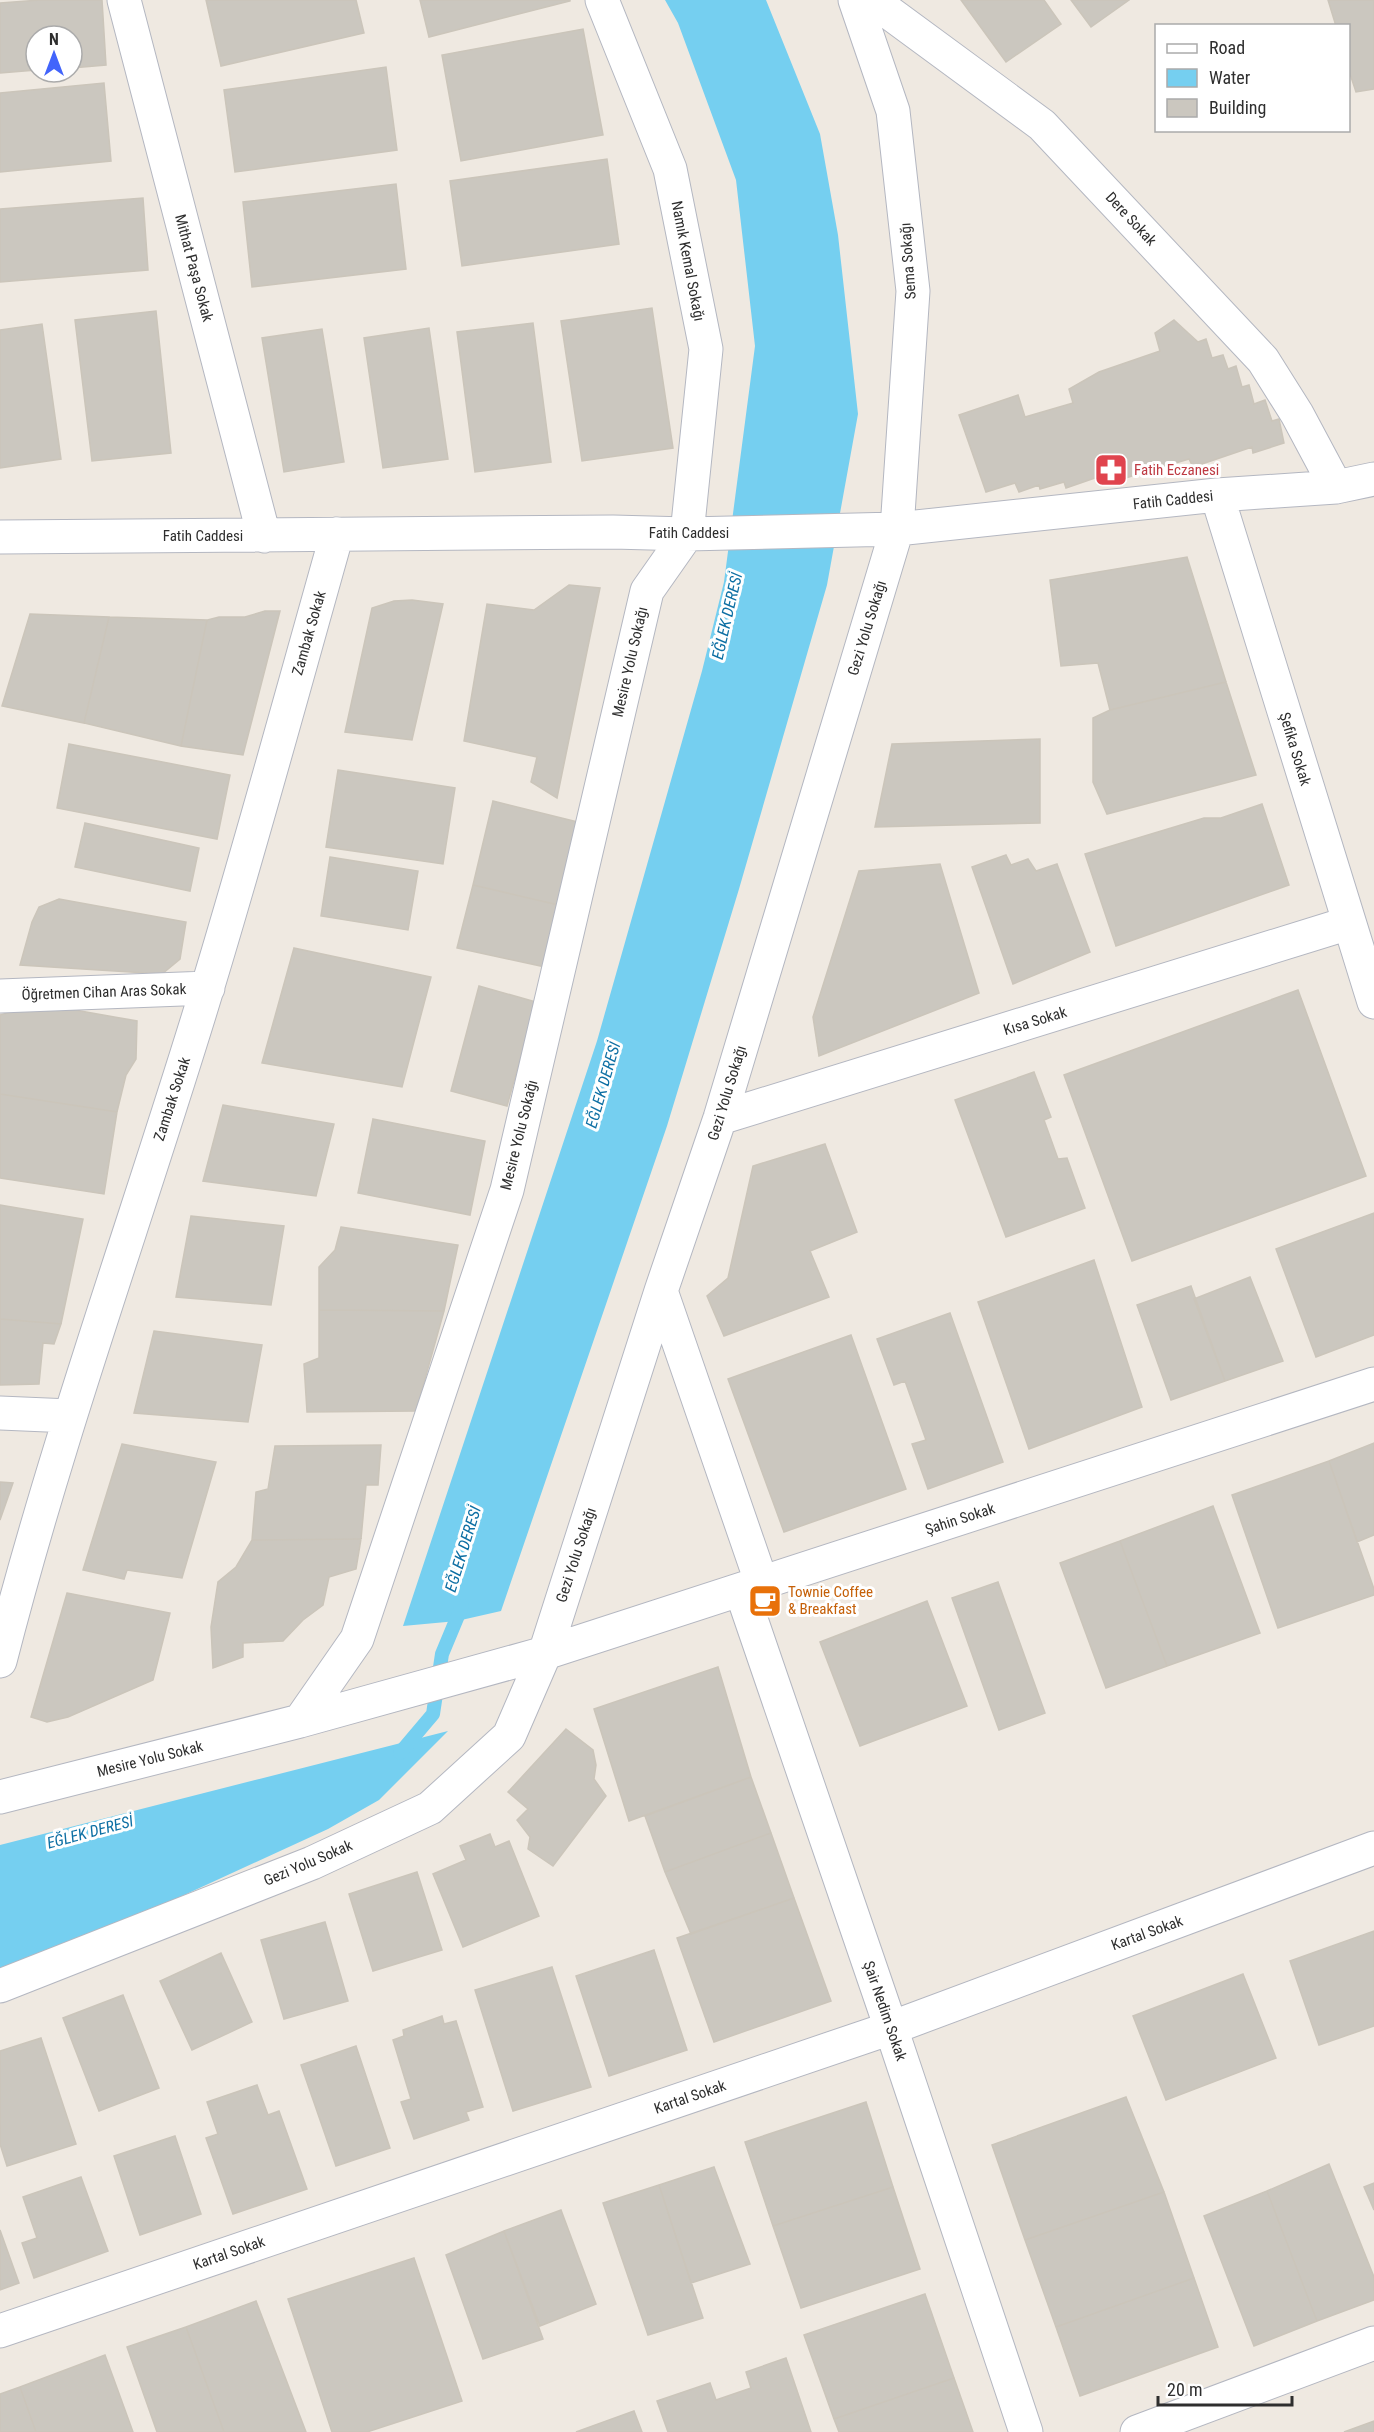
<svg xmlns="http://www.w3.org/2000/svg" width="1374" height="2432" viewBox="0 0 1374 2432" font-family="'Roboto Condensed',sans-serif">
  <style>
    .water { fill: #75cff0 }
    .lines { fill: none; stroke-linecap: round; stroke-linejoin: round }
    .stream { stroke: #75cff0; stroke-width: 14 }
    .building { fill: #cbc7bf; stroke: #cbc5ba; stroke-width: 1.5 }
    .street-casing { stroke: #b4b7c1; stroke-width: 35 }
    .street { stroke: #fff; stroke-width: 33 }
    .labels { text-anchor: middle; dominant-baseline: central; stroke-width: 6; stroke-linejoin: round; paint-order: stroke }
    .street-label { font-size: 15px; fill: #2e2e2e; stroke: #fff }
    .health-label { font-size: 15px; fill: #be3a42; stroke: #fff; text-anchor: start }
    .food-label { font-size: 15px; fill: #c56008; stroke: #fff; text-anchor: start }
    .water-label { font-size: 16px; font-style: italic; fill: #0d6fa3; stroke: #fff }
  </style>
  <rect width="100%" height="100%" fill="#efe9e1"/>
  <path class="water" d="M665,0h101l54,134 18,101 20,179 -31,171 -88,304 -72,237 -166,485 -44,10 -54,5 194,-585 105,-370 22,-89 31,-236 -19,-166 -58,-157z
    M448,1731l-69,69 -51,29 -235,108 -93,36v-128z"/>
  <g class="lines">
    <path class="stream" d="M400,1753l33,-39 9,-60 20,-48"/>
  </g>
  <path class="building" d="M40,0h62l4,65 -34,3v-32h-36v34l-36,3v-70z
    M206,0h150l8,33 -143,33z
    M420,0h150v1l-141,36z
    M961,0h83l17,24 -55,38z
    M1071,0h58l-38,27z
    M1328,0h46v89l-18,3 -8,-24v-42h-12z
    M583,29l20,106 -142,26 -19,-106z
    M386,67l11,83 -162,22 -11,-82z
    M104,83l7,78 -111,11v-79z
    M607,159l12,85 -157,22 -12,-85z
    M396,184l10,85 -154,18 -9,-85z
    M143,198l5,72 -148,12v-73z
    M652,308l21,140 -91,13 -21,-140z
    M156,311l15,142 -79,8 -17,-141z
    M1174,320l24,22 8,-3 6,19 11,-3 5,14 8,-3 6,21 7,-2 5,19 11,-4 7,21 7,-2 5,24 -31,10 -1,-6 -59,20 -4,-8 -67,20 -4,-9 -52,18 -2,-6 -24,7 -1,-4 -20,7 -4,-9 -29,9 -27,-77 59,-20 7,22 48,-14 -4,-14 30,-17 61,-21 -5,-18z
    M533,323l18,139 -76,10 -18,-140z
    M42,324l19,135 -61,9v-138z
    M429,328l19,131 -65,9 -19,-130z
    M322,329l22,133 -60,10 -22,-134z
    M1187,557l39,125 -116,28 -12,-47 -37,3 -11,-86z
    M569,585l31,3 -43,210 -26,-16 6,-25 -73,-16 23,-137 47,6z
    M412,600l31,4 -31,136 -67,-8 27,-124 22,-7z
    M265,611h15l-37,144 -62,-9 26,-126 12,-3h26z
    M30,614l79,3 -25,106 -82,-17z
    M109,617l98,3 -26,126 -97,-23z
    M1226,682l30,93 -149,39 -14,-32v-64l17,-8z
    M1040,739v84l-165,4 17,-83z
    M69,744l161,31 -13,64 -160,-31z
    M338,770l117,18 -12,76 -117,-17z
    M493,801l89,22 -19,83 -90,-21z
    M1262,804l27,81 -173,61 -31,-92 119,-36h17z
    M85,823l114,25 -9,43 -115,-24z
    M1006,855l5,10 17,-6 8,12 21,-7 33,88 -77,32 -41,-117z
    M330,857l88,14 -10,59 -87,-14z
    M940,864l39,129 -160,63 -6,-39 46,-146z
    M473,885l90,21 -13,62 -93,-20z
    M59,899l127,23 -6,37 -18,15 -142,-9 12,-43 7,-15z
    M294,948l137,29 -29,110 -140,-24z
    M479,986l57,16 -29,104 -56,-15z
    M1298,990l68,186 -234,85 -68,-186z
    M41,1004l96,17 -1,38 -10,16 -9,37 -117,-18v-79z
    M1034,1072l17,45 -7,3 14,39 9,-1 18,50 -79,29 -51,-137z
    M0,1094l117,18 -13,82 -104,-16z
    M223,1105l111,19 -18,72 -113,-15z
    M373,1119l112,22 -15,74 -112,-22z
    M825,1144l32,88 -47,19 19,46 -105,39 -17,-40 21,-18 25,-112z
    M0,1205l83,14 -22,105 -61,-5z
    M1374,1213v122l-58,22 -40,-108z
    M191,1216l93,10 -13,79 -95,-8z
    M341,1227l117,18 -14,66 -125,-1v-43l16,-17z
    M1094,1260l48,147 -113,42 -51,-147z
    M1250,1277l33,84 -58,20 -31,-82z
    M1191,1286l34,95 -54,19 -34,-95z
    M319,1310l125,1 -28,100 -109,1 -3,-48 15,-6z
    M950,1313l53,149 -75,27 -16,-45 14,-4 -21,-59 -11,4 -17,-46z
    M0,1319l61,5 -7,20 -11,-1 -4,41 -39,1z
    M154,1331l108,14 -14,77 -114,-9z
    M851,1335l55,154 -122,43 -56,-153z
    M1374,1443v92l-17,7 -28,-81z
    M122,1444l94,18 -34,116 -55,-8 -3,9 -41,-9z
    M381,1445l-3,40h-12l-5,54 -109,1 4,-48 12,-3 7,-43z
    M1329,1461l45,128v6l-96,33 -46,-133z
    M0,1482l13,1 -13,37z
    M1213,1506l47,127 -93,33 -47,-125z
    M361,1539l-5,30 -27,8 -6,28 -20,15 -20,21 -40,2v14l-30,11 -2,-41 7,-45 18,-15 16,-27z
    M1120,1541l47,125 -61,22 -46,-125z
    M998,1582l47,131 -46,17 -47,-132z
    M67,1593l103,20 -17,67 -85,37 -21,5 -16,-5z
    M927,1601l40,105 -107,40 -40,-104z
    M718,1667l33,110 -122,44 -35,-112z
    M566,1729l27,21 3,15 -2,14 12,17 -53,70 -25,-17 2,-12 -13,-17 11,-11 -20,-17z
    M751,1777l20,56 -106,39 -20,-56z
    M771,1833l23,65 -103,36 -26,-62z
    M490,1834l5,13 14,-6 30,75 -76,31 -30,-73 33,-14 -6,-14z
    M417,1872l25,78 -69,21 -24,-77z
    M794,1898l37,103 -117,41 -37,-104z
    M325,1922l23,79 -64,18 -23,-79z
    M1374,1931v95l-55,19 -29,-84z
    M654,1950l33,100 -78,26 -33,-100z
    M221,1953l31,69 -60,28 -32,-69z
    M552,1967l39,120 -78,24 -38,-121z
    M1243,1974l33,84 -110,42 -33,-84z
    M123,1995l36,93 -60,23 -36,-93z
    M442,2016l2,8 12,-3 27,86 -17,5 3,8 -55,19 -13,-37 10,-3 -18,-59 11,-4 -1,-6z
    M41,2038l35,106 -69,22 -7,-22v-93z
    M356,2046l34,102 -54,18 -35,-101z
    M257,2085l11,30 11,-4 28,78 -74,25 -27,-76 12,-4 -11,-32z
    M1126,2097l38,95 -139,48 -33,-95z
    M866,2102l27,85 -120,39 -28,-84z
    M175,2136l26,78 -61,21 -26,-79z
    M1329,2164l45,113v23l-57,21 -50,-130z
    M714,2167l36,97 -59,19 -32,-98z
    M81,2177l27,74 -74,27 -12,-35 15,-5 -14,-41z
    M1374,2183v27l-10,-23z
    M659,2185l44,133 -55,17 -45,-132z
    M893,2187l27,82 -119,39 -28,-82z
    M1267,2191l50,130 -63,25 -50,-130z
    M1164,2192l30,86 -138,49 -31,-87z
    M561,2210l35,94 -56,22 -36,-95z
    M0,2230l19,53 -19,7z
    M504,2231l39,108 -60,20 -37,-104z
    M414,2258l48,143 -95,31h-35l-44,-133z
    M1194,2278l24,69 -138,49 -24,-69z
    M925,2294l29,84 -120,41 -30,-84z
    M256,2301l50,131h-82l-38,-105z
    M186,2327l38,105h-67l-30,-85z
    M105,2355l28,77h-97l-16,-45z
    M786,2358l25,74h-143l-11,-31 53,-18 6,17 35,-12 -5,-16z
    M954,2378l19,54h-134l-5,-13z
    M20,2387l16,45h-36v-38z
    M634,2411l8,21h-66z
    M1374,2421v11h-30z"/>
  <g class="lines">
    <g class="street-casing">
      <path id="street" d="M124,0l140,536
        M602,0l68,169 36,180 -19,185
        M872,0l170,125 221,235 34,54 39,73
        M1217,495l157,507
        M0,537l613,-5 74,2 210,-5 320,-34 119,-8 38,-8
        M0,996l208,-8
        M720,1118l629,-195
        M661,1291l101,293
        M0,1413l70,3
        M741,1590l150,438 135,404
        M0,1661c58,-227 139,-448 207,-672 46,-151 87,-303 130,-455
        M300,1721l57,-82 150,-449 140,-599 40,-57
        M0,1797l300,-76 245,-68 829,-269
        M0,1986l312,-123 118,-55 79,-72 36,-83 116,-362 59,-173 177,-589 16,-238 -20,-180 -38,-111
        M0,2331l891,-303 483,-180
        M1137,2432l237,-89"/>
    </g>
    <use href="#street" class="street"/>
  </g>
  <defs>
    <g id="pharmacy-square" transform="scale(1.725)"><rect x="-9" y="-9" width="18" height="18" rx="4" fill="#e0444e" stroke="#fff"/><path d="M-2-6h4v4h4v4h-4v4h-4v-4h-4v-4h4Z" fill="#fff"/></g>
    <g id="cafe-square" transform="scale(1.725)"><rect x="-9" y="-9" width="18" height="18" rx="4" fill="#e8710a" stroke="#fff"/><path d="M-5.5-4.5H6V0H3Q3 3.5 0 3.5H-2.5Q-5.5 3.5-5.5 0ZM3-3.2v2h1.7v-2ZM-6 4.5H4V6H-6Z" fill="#fff"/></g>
  </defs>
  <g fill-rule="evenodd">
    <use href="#pharmacy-square" x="1111" y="470"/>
    <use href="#cafe-square" x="765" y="1601"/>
  </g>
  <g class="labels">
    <g class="street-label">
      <text transform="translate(1131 219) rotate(47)">Dere Sokak</text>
      <text transform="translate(688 261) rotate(79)">Namık Kemal Sokağı</text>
      <text transform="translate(908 261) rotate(-94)">Sema Sokağı</text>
      <text transform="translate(194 268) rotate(75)">Mithat Paşa Sokak</text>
      <text transform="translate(1173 500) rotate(-6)">Fatih Caddesi</text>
      <text x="689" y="533">Fatih Caddesi</text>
      <text x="203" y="536">Fatih Caddesi</text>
      <text transform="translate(867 628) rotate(-73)">Gezi Yolu Sokağı</text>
      <text transform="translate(309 633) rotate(-74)">Zambak Sokak</text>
      <text transform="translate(630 662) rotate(-77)">Mesire Yolu Sokağı</text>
      <text transform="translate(1295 749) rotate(73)">Şefika Sokak</text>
      <text transform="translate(104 992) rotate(-2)">Öğretmen Cihan Aras Sokak</text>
      <text transform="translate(1035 1021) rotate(-17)">Kısa Sokak</text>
      <text transform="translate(727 1093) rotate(-73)">Gezi Yolu Sokağı</text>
      <text transform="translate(172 1099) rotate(-72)">Zambak Sokak</text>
      <text transform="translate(519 1135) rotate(-76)">Mesire Yolu Sokağı</text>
      <text transform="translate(960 1519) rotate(-18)">Şahin Sokak</text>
      <text transform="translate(576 1555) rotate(-72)">Gezi Yolu Sokağı</text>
      <text transform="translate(150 1759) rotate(-14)">Mesire Yolu Sokak</text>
      <text transform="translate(308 1863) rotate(-23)">Gezi Yolu Sokak</text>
      <text transform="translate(1147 1933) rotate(-20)">Kartal Sokak</text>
      <text transform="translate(885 2011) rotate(71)">Şair Nedim Sokak</text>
      <text transform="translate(690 2097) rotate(-19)">Kartal Sokak</text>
      <text transform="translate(229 2253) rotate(-19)">Kartal Sokak</text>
    </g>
    <g class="health-label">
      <text x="1134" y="470">Fatih Eczanesi</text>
    </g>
    <g class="food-label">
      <text x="788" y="1592">Townie Coffee<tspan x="788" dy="17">&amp; Breakfast</tspan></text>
    </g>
    <g class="water-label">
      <text transform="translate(727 616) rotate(-77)">EĞLEK DERESİ</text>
      <text transform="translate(603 1085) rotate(-74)">EĞLEK DERESİ</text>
      <text transform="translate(463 1549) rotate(-73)">EĞLEK DERESİ</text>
      <text transform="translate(90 1832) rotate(-15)">EĞLEK DERESİ</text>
    </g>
  </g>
  <rect x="1155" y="24" width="195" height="108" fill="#ffffff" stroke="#ababab" stroke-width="1.5"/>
  <rect x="1167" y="44" width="30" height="9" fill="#ffffff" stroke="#ababab" stroke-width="1.5"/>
  <text x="1209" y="54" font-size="18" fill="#2e2e2e">Road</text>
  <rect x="1167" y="69" width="30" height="18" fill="#75cff0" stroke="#ababab" stroke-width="1.5"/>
  <text x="1209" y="84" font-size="18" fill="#2e2e2e">Water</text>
  <rect x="1167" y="99" width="30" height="18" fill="#cbc7bf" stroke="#ababab" stroke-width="1.5"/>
  <text x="1209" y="114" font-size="18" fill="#2e2e2e">Building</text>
  <g transform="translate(54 54)"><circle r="28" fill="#ffffff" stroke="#ababab" stroke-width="1.5"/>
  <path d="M0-4.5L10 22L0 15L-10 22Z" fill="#4264fb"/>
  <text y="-9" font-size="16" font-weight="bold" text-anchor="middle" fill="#2e2e2e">N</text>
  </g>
  <path d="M1158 2396v9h134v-9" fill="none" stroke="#2e2e2e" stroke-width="3"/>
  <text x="1167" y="2396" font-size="18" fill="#2e2e2e" stroke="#ffffff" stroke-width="4.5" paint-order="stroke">20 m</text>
</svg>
